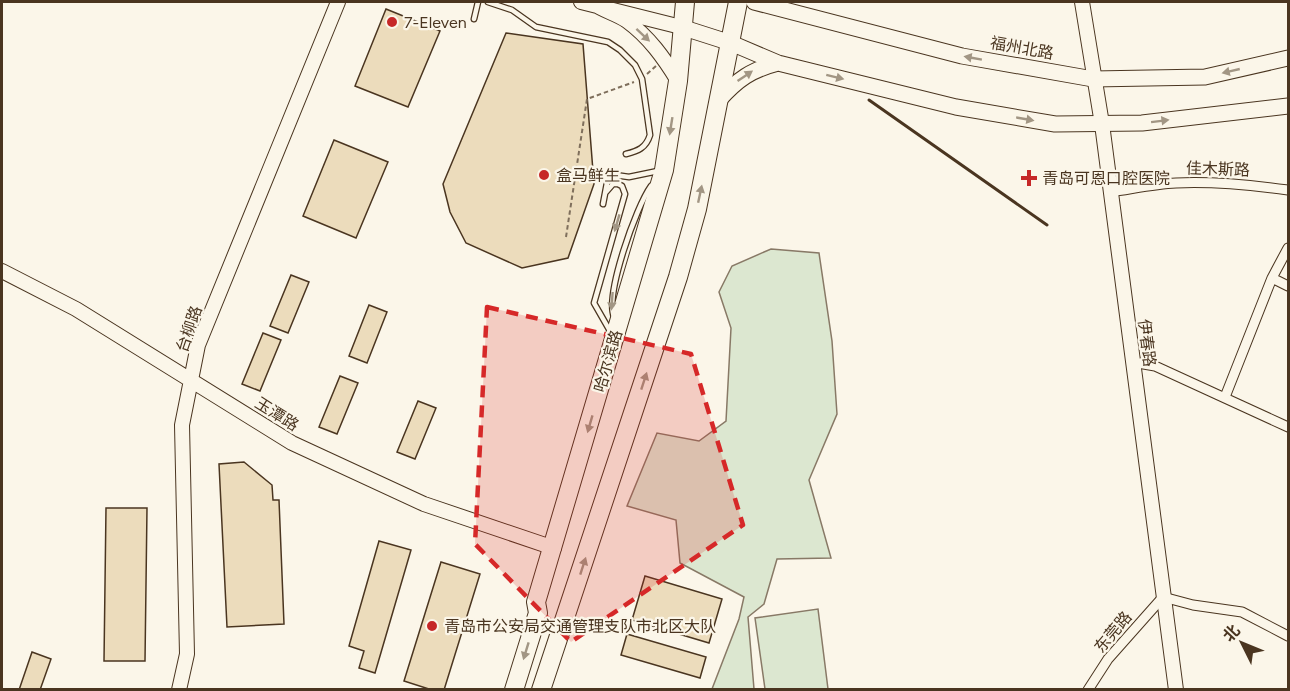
<svg xmlns="http://www.w3.org/2000/svg" width="1290" height="691" viewBox="0 0 1290 691" font-family="Figtree,'Noto Sans SC',sans-serif">
  <style>
    .green { fill: #dce7d0; stroke: #887966; stroke-width: 1.5 }
    .building { fill: #ecdcbc; stroke: #4a3520; stroke-width: 1.5 }
    .lines { fill: none; stroke-linecap: round; stroke-linejoin: round }
    .lane-casing { stroke: #4a3520; stroke-width: 7 }
    .street-casing { stroke: #4a3520; stroke-width: 11 }
    .secondary-casing { stroke: #4a3520; stroke-width: 16 }
    .primary-casing { stroke: #4a3520; stroke-width: 17 }
    .highway-casing { stroke: #4a3520; stroke-width: 20 }
    .path { stroke: #7f6f5c; stroke-width: 2; stroke-dasharray: 4.5 3; stroke-linecap: butt }
    .lane { stroke: #fbf6e9; stroke-width: 4.5 }
    .street { stroke: #fbf6e9; stroke-width: 9 }
    .secondary { stroke: #fbf6e9; stroke-width: 14 }
    .primary { stroke: #fbf6e9; stroke-width: 15 }
    .highway { stroke: #fbf6e9; stroke-width: 18 }
    .wall { stroke: #4a3520; stroke-width: 3 }
    .oneway { fill: #a29684 }
    .marked { fill: #d62828; fill-opacity: 0.2; stroke: #d62828; stroke-width: 4.5; stroke-dasharray: 12 8; stroke-linejoin: round }
    .poi-dot { fill: #c62828; stroke: #fbf6e9; stroke-width: 2 }
    .labels { text-anchor: middle; dominant-baseline: central; stroke-width: 4.5; stroke-linejoin: round; paint-order: stroke }
    .poi-label { font-size: 16px; fill: #4a3520; stroke: #fbf6e9; text-anchor: start }
    .street-label { font-size: 16px; fill: #4a3520; stroke: #fbf6e9 }
  </style>
  <rect width="100%" height="100%" fill="#fbf6e9"/>
  <path class="green" d="M771,249l48,4 13,88 5,73 -28,66 22,78 -54,1 -13,45 -16,13 6,72h-42l27,-70 5,-22 -64,-34 -4,-43 -49,-14 30,-73 42,8 27,-20 5,-93 -12,-36 13,-26z
    M818,609l10,80h-63l-10,-71z"/>
  <path class="building" d="M386,9l54,22 -32,76 -53,-21z
    M506,33l77,11 11,140 -26,74 -46,10 -56,-25 -16,-31 -7,-28z
    M334,140l54,22 -32,76 -53,-22z
    M291,275l18,7 -21,51 -18,-7z
    M369,305l18,7 -20,51 -18,-7z
    M263,333l18,7 -21,51 -18,-7z
    M340,376l18,7 -21,51 -18,-7z
    M418,401l18,7 -21,51 -18,-7z
    M244,462l28,23 1,15h6l5,124 -57,3 -8,-163z
    M106,508h41l-2,153h-41z
    M379,541l32,9 -36,123 -16,-5 5,-17 -15,-5z
    M441,562l39,12 -36,116h-12l-28,-9z
    M645,576l77,23 -13,44 -77,-23z
    M627,634l79,23 -6,21 -79,-23z
    M32,652l19,7 -11,31h-21z"/>
  <g class="lines">
    <g class="lane-casing">
      <path id="lane" d="M488,2l24,8 24,17 72,15 12,8 15,15 7,14 8,56c-4,13 -12,16 -24,19
        M474,19l4,-17
        M606,192l7,-8h5l4,2 3,8 -31,109 16,28
        M603,204l4,-21 8,-8 14,2 29,-6
        M614,317c-9,-23 22,-110 37,-131"/>
    </g>
    <g class="street-casing">
      <path id="street" d="M1110,192c22,-3 44,-8 66,-9 38,-2 75,2 112,7
        M1272,278l16,8
        M1132,362l23,4 133,61
        M1225,397l47,-119 16,-30
        M1088,690l20,-31 55,-62 30,8 49,7 46,24"/>
    </g>
    <g class="secondary-casing">
      <path id="secondary" d="M581,2l100,25
        M1082,2l20,122 74,566
        M594,4c10,7 23,10 33,17 22,16 37,37 51,60
        M2,271l74,38 216,134 132,61 130,44
        M179,690l8,-36 -5,-229 16,-80 140,-343"/>
    </g>
    <g class="primary-casing">
      <path id="primary" d="M754,2l208,54 131,23 112,-2 83,-19
        M681,27l50,16 47,20 178,44 99,17 87,-1 146,-17
        M719,100c19,-21 32,-30 59,-37"/>
    </g>
    <g class="highway-casing">
      <path id="highway" d="M514,690l24,-77 -2,-11 128,-432 14,-89 7,-79
        M541,690l137,-413 19,-68 41,-207"/>
    </g>
    <path class="path" d="M647,74l9,-8
      M566,237l21,-138 47,-17"/>
    <use href="#lane" class="lane"/>
    <use href="#street" class="street"/>
    <use href="#secondary" class="secondary"/>
    <use href="#primary" class="primary"/>
    <use href="#highway" class="highway"/>
    <path class="wall" d="M869,100l178,125"/>
  </g>
  <defs><path id="oneway-solid" d="M-6-.8H1V-3.2L6.5 0L1 3.2V.8H-6Z" transform="scale(1.5)"/></defs>
  <g class="oneway">
    <use href="#oneway-solid" transform="translate(643 35) rotate(43)"/>
    <use href="#oneway-solid" transform="translate(973 58) rotate(-170)"/>
    <use href="#oneway-solid" transform="translate(1231 71) rotate(167)"/>
    <use href="#oneway-solid" transform="translate(745 76) rotate(-34)"/>
    <use href="#oneway-solid" transform="translate(835 77) rotate(14)"/>
    <use href="#oneway-solid" transform="translate(1025 119) rotate(10)"/>
    <use href="#oneway-solid" transform="translate(1160 121) rotate(-7)"/>
    <use href="#oneway-solid" transform="translate(671 126) rotate(99)"/>
    <use href="#oneway-solid" transform="translate(700 194) rotate(-78)"/>
    <use href="#oneway-solid" transform="translate(617 223) rotate(106)"/>
    <use href="#oneway-solid" transform="translate(612 301) rotate(94)"/>
    <use href="#oneway-solid" transform="translate(644 381) rotate(-72)"/>
    <use href="#oneway-solid" transform="translate(590 424) rotate(106)"/>
    <use href="#oneway-solid" transform="translate(583 566) rotate(-72)"/>
    <use href="#oneway-solid" transform="translate(526 651) rotate(107)"/>
  </g>
  <path class="marked" d="M487,307l204,47 52,171 -172,117 -96,-98z"/>
  <g class="poi-dot">
    <circle cx="392" cy="22" r="6"/>
    <circle cx="544" cy="175" r="6"/>
    <path d="M1026 169h6v6h6v6h-6v6h-6v-6h-6v-6h6z"/>
    <circle cx="432" cy="626" r="6"/>
  </g>
  <g class="labels">
    <g class="poi-label">
      <text x="404" y="22">7-Eleven</text>
      <text x="556" y="175">盒马鲜生</text>
      <text x="1042" y="178">青岛可恩口腔医院</text>
      <text x="444" y="626">青岛市公安局交通管理支队市北区大队</text>
    </g>
    <g class="street-label">
      <text transform="translate(1022 48) rotate(10)">福州北路</text>
      <text transform="translate(1218 169) rotate(2)">佳木斯路</text>
      <text transform="translate(189 329) rotate(-71)">台柳路</text>
      <text transform="translate(1147 343) rotate(83)">伊春路</text>
      <text transform="translate(608 361) rotate(-74)">哈尔滨路</text>
      <text transform="translate(277 414) rotate(32)">玉潭路</text>
      <text transform="translate(1113 632) rotate(-50)">东莞路</text>
    </g>
  </g>
  <rect width="1290" height="691" fill="none" stroke="#4a3520" stroke-width="6"/>
  <g transform="translate(1242 643) rotate(313)" stroke="#fbf6e9" stroke-width="4.5" paint-order="stroke">
  <path d="M0-4.5L10 22L0 15L-10 22Z" fill="#4a3520"/>
  <text y="-9" font-size="16" font-weight="bold" text-anchor="middle" fill="#4a3520">北</text>
  </g>
</svg>
